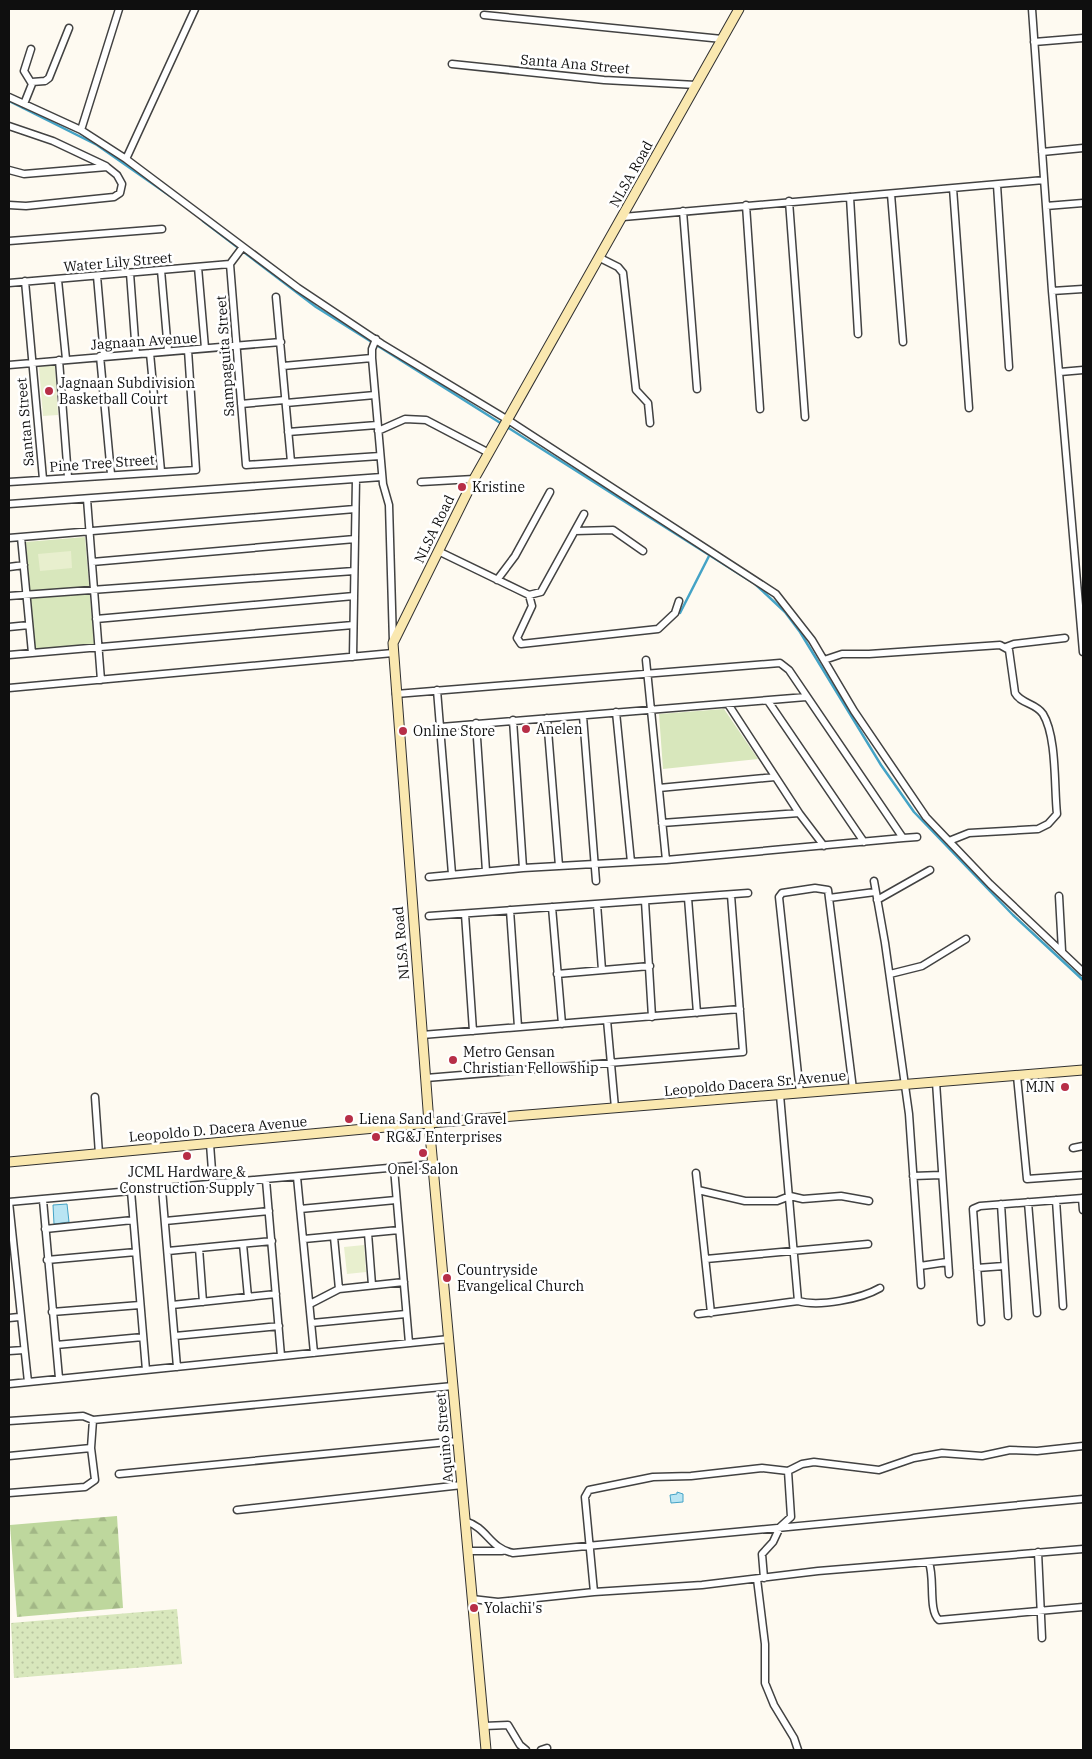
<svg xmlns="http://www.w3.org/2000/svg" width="1092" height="1759" viewBox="0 0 1092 1759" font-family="'IBM Plex Serif',serif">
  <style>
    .grass { fill: url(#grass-dots) }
    .forest { fill: url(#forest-firs) }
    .park { fill: #d8e7bc }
    .pitch { fill: #e8efce }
    .water { fill: #b9e5f3; stroke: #44a3c6 }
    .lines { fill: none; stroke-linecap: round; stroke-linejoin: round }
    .stream { stroke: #44a3c6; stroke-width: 2.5 }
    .minor-casing { stroke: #424242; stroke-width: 9 }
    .secondary-casing { stroke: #313131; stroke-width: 11 }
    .minor { stroke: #fff; stroke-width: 6 }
    .secondary { stroke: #fae8b0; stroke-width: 9 }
    .poi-dot { fill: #b72e47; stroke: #fff; stroke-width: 2 }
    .labels { text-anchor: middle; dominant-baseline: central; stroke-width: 5; stroke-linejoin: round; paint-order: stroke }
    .street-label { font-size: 14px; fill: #0f0f0f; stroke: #fff }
    .poi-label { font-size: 14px; fill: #0f0f0f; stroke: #fff; text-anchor: start }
  </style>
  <defs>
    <pattern id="grass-dots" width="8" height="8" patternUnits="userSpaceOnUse" patternTransform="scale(1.25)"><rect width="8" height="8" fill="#d8e7bc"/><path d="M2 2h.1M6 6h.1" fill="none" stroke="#b8c5a0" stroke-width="1.8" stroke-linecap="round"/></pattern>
    <pattern id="forest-firs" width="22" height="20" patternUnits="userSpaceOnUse" patternTransform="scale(1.25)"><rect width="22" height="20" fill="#bed79d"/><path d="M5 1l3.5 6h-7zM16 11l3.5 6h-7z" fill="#a2b786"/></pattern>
  </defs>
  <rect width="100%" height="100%" fill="#fefaf1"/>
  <path class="grass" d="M177,1609l5,55 -168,14 -3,-55z"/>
  <path class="forest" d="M117,1516l6,92 -106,9 -7,-92z"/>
  <path class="park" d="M85,537l9,107 -59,5 -9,-107z
    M724,709l34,50 -95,10 -4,-55z"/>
  <path class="pitch" d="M55,365l3,50 -15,1 -4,-49z
    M71,551l1,17 -32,3 -2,-17z
    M364,1245l2,27 -19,2 -3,-27z"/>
  <path class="water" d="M67,1204l2,18 -15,2 -1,-19z
    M677,1492l6,2v8l-12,1 -1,-8 7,-1z"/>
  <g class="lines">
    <path class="stream" d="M9,101l88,44 86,60
      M203,221l113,86 186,117
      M507,427l248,157 30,28 15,20 81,133 33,47 99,103 70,65
      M680,613l29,-57"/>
    <g class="minor-casing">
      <path id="minor" d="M1032,9l20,282 31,361
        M484,15l238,24
        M1034,42l49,-4
        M452,64l152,16 92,5
        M32,82l13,-1 4,-3 20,-50
        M9,97l72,33 45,29 172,129 84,56 126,76 268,174 36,46 42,71 72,106 64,67 93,88
        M24,104l8,-20 -8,-13 7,-22
        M9,126l44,15 53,25
        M81,130l38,-121
        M1042,152l41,-4
        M126,159l69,-150
        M9,170l15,4 83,-7 10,8 5,9 -2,9 -6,4 -88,9 -17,-1
        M997,185l12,182
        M953,188l16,220
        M891,194l12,148
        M850,197l8,137
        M789,201l16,216
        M746,205l14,204
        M1046,206l37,-3
        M683,211l14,178
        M623,217l421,-37
        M9,241l153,-12
        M242,248l-12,16 16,201 134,-9
        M600,258l18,9 5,6 13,117 12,13 2,20
        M198,267l7,81
        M161,270l7,81
        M130,273l6,81
        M97,276l7,80
        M58,280l8,79
        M25,281l18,198
        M9,283l221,-19
        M1052,291l31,-2
        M276,297l15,165
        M376,339l-4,10v9l11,126 6,21 4,137
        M150,353l11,118
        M100,356l11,118
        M59,360l9,117
        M9,365l272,-23
        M283,366l89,-8
        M1060,372l23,-2
        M286,403l89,-8
        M241,404l44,-4
        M378,431l27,-12 21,1 63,33
        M288,432l89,-7
        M9,482l187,-12 -8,-120
        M421,482l53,-3
        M87,499l14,181
        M9,504l373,-27
        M575,531l38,-1 30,21
        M21,537l11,116
        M9,538l346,-29
        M438,551l91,44 12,-3 43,-78
        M92,562l263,-23
        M9,567l15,-2
        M497,580l18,-24 35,-64
        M529,595l3,11 -15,32 4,6 137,-15 17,-16 4,-12
        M9,596l345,-25
        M96,619l258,-23
        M9,627l20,-2
        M1006,647l8,-3 51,-6
        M9,655l344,-30
        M353,657l3,-178
        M646,660l20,200
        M824,660l18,-6h27l131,-9 9,5 6,43c6,11 21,10 28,21 14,23 11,73 14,100l-9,10 -10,5 -69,4 -20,8
        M9,688l384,-35
        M437,690l15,184
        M396,694l384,-31 9,7 114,168 -237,22 -143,8 -94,9
        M768,701l96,141
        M728,704l71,109 25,33
        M616,712l15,150
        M583,716l13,165
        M547,718l12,148
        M513,720l10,148
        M476,723l10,148
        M441,727l365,-30
        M659,788l116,-11
        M662,823l137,-10
        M903,838l14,-1
        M874,881l11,62 24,171 12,171
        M1059,896l3,55
        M688,898l9,115
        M829,898l46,-6
        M877,900l53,-30
        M645,901l7,116
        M597,904l5,66
        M552,907l10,117
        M510,910l8,117
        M465,914l8,117
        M429,916l319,-23
        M557,974l93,-8
        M890,974l32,-8 44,-27
        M607,1020l8,88
        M422,1035l318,-26
        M1017,1076l10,103 56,-4
        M426,1078l317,-26 -12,-157
        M936,1082l13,192
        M800,1093l-21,-196 3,-4 33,-5 13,2 25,199
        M780,1095l18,206
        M95,1097l4,57
        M210,1144l3,40
        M1073,1148l10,-2
        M433,1164l-302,27 15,179 303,-31
        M394,1168l15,175
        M696,1173l15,140
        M913,1176l28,-1
        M297,1177l17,176
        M266,1180l15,176
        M162,1189l15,178
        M698,1190l47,11h32l13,-5 13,3 38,-3 28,5
        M1082,1198l1,12
        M43,1200l16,178
        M1056,1200l7,106
        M9,1202l19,180
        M9,1202l122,-11
        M1028,1202l9,111
        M1001,1204l7,112
        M300,1209l96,-9
        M165,1221l104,-10
        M45,1229l88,-9
        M368,1233l4,52
        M334,1237l5,52
        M304,1239l95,-9
        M243,1244l5,53
        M199,1248l4,54
        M168,1251l104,-10
        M706,1259l162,-15
        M47,1260l89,-8
        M920,1266l27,-4
        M977,1268l27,-2
        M310,1304l29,-15 65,-7
        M172,1305l104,-11
        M52,1312l88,-7
        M698,1314l100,-13c21,6 63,-2 82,-13
        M9,1318l10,-1
        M981,1322l-8,-113 7,-3 103,-8
        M312,1323l94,-9
        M175,1336l104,-10
        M56,1345l87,-8
        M9,1351l15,-1
        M9,1384l137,-14
        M9,1421l74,-5 10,4 360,-34
        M9,1456l82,-8
        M119,1474l339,-33
        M9,1493l76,-6 10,-7 -4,-32 2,-28
        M237,1510l225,-25
        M465,1521c23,7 24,27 48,32l570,-54
        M468,1551h34
        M1038,1552l4,86
        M929,1563c6,15 -1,48 10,57l144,-13
        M764,1578l-2,-24 11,-12 7,-15 11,-10 -3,-46 14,-7 12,-2 65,8 35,-12 28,-5 40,3 28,-6 27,1 46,-5
        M757,1579l8,65v39l9,22 20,33 4,12
        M594,1592l-9,-95 4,-7 64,-13 38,-1 71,-8 26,3
        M472,1599l26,3 96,-10 108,-7 116,-14 265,-22
        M484,1726l24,-1 12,20 6,5
        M541,1750l6,-2"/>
    </g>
    <g class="secondary-casing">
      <path id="secondary" d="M9,1162l420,-39 654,-53
        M486,1750l-57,-627 -36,-480 81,-164 265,-470"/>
    </g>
    <use href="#minor" class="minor"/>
    <use href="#secondary" class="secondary"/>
  </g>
  <g class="poi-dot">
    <circle cx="49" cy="391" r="5"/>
    <circle cx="462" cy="487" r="5"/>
    <circle cx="526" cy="729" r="5"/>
    <circle cx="403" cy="731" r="5"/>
    <circle cx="453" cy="1060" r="5"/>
    <circle cx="1065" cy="1087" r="5"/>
    <circle cx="349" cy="1119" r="5"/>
    <circle cx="376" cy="1137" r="5"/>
    <circle cx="423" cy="1153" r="5"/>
    <circle cx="187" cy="1156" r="5"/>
    <circle cx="447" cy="1278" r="5"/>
    <circle cx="474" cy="1608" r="5"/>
  </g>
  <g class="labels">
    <g class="street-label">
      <text transform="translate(575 64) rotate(5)">Santa Ana Street</text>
      <text transform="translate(631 174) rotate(-61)">NLSA Road</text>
      <text transform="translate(118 262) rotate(-5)">Water Lily Street</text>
      <text transform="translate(144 341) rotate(-4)">Jagnaan Avenue</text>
      <text transform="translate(225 356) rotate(-94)">Sampaguita Street</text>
      <text transform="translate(25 422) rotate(-95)">Santan Street</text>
      <text transform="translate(102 463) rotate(-4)">Pine Tree Street</text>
      <text transform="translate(434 529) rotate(-64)">NLSA Road</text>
      <text transform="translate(401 943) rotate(-95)">NLSA Road</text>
      <text transform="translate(755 1083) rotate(-5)">Leopoldo Dacera Sr. Avenue</text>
      <text transform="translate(218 1129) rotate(-5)">Leopoldo D. Dacera Avenue</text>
      <text transform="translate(444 1438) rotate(-95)">Aquino Street</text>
    </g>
    <g class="poi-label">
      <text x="59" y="383">Jagnaan Subdivision<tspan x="59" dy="16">Basketball Court</tspan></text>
      <text x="472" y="487">Kristine</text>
      <text x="536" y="729">Anelen</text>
      <text x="413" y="731">Online Store</text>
      <text x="463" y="1052">Metro Gensan<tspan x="463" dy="16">Christian Fellowship</tspan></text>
      <text x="1055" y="1087" text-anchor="end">MJN</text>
      <text x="359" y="1119">Liena Sand and Gravel</text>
      <text x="386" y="1137">RG&amp;J Enterprises</text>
      <text x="423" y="1169" text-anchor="middle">Onel Salon</text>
      <text x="187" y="1172" text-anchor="middle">JCML Hardware &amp;<tspan x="187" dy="16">Construction Supply</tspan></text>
      <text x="457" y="1270">Countryside<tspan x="457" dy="16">Evangelical Church</tspan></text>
      <text x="484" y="1608">Yolachi's</text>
    </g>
  </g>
  <rect width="1092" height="1759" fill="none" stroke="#0f0f0f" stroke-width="20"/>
</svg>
